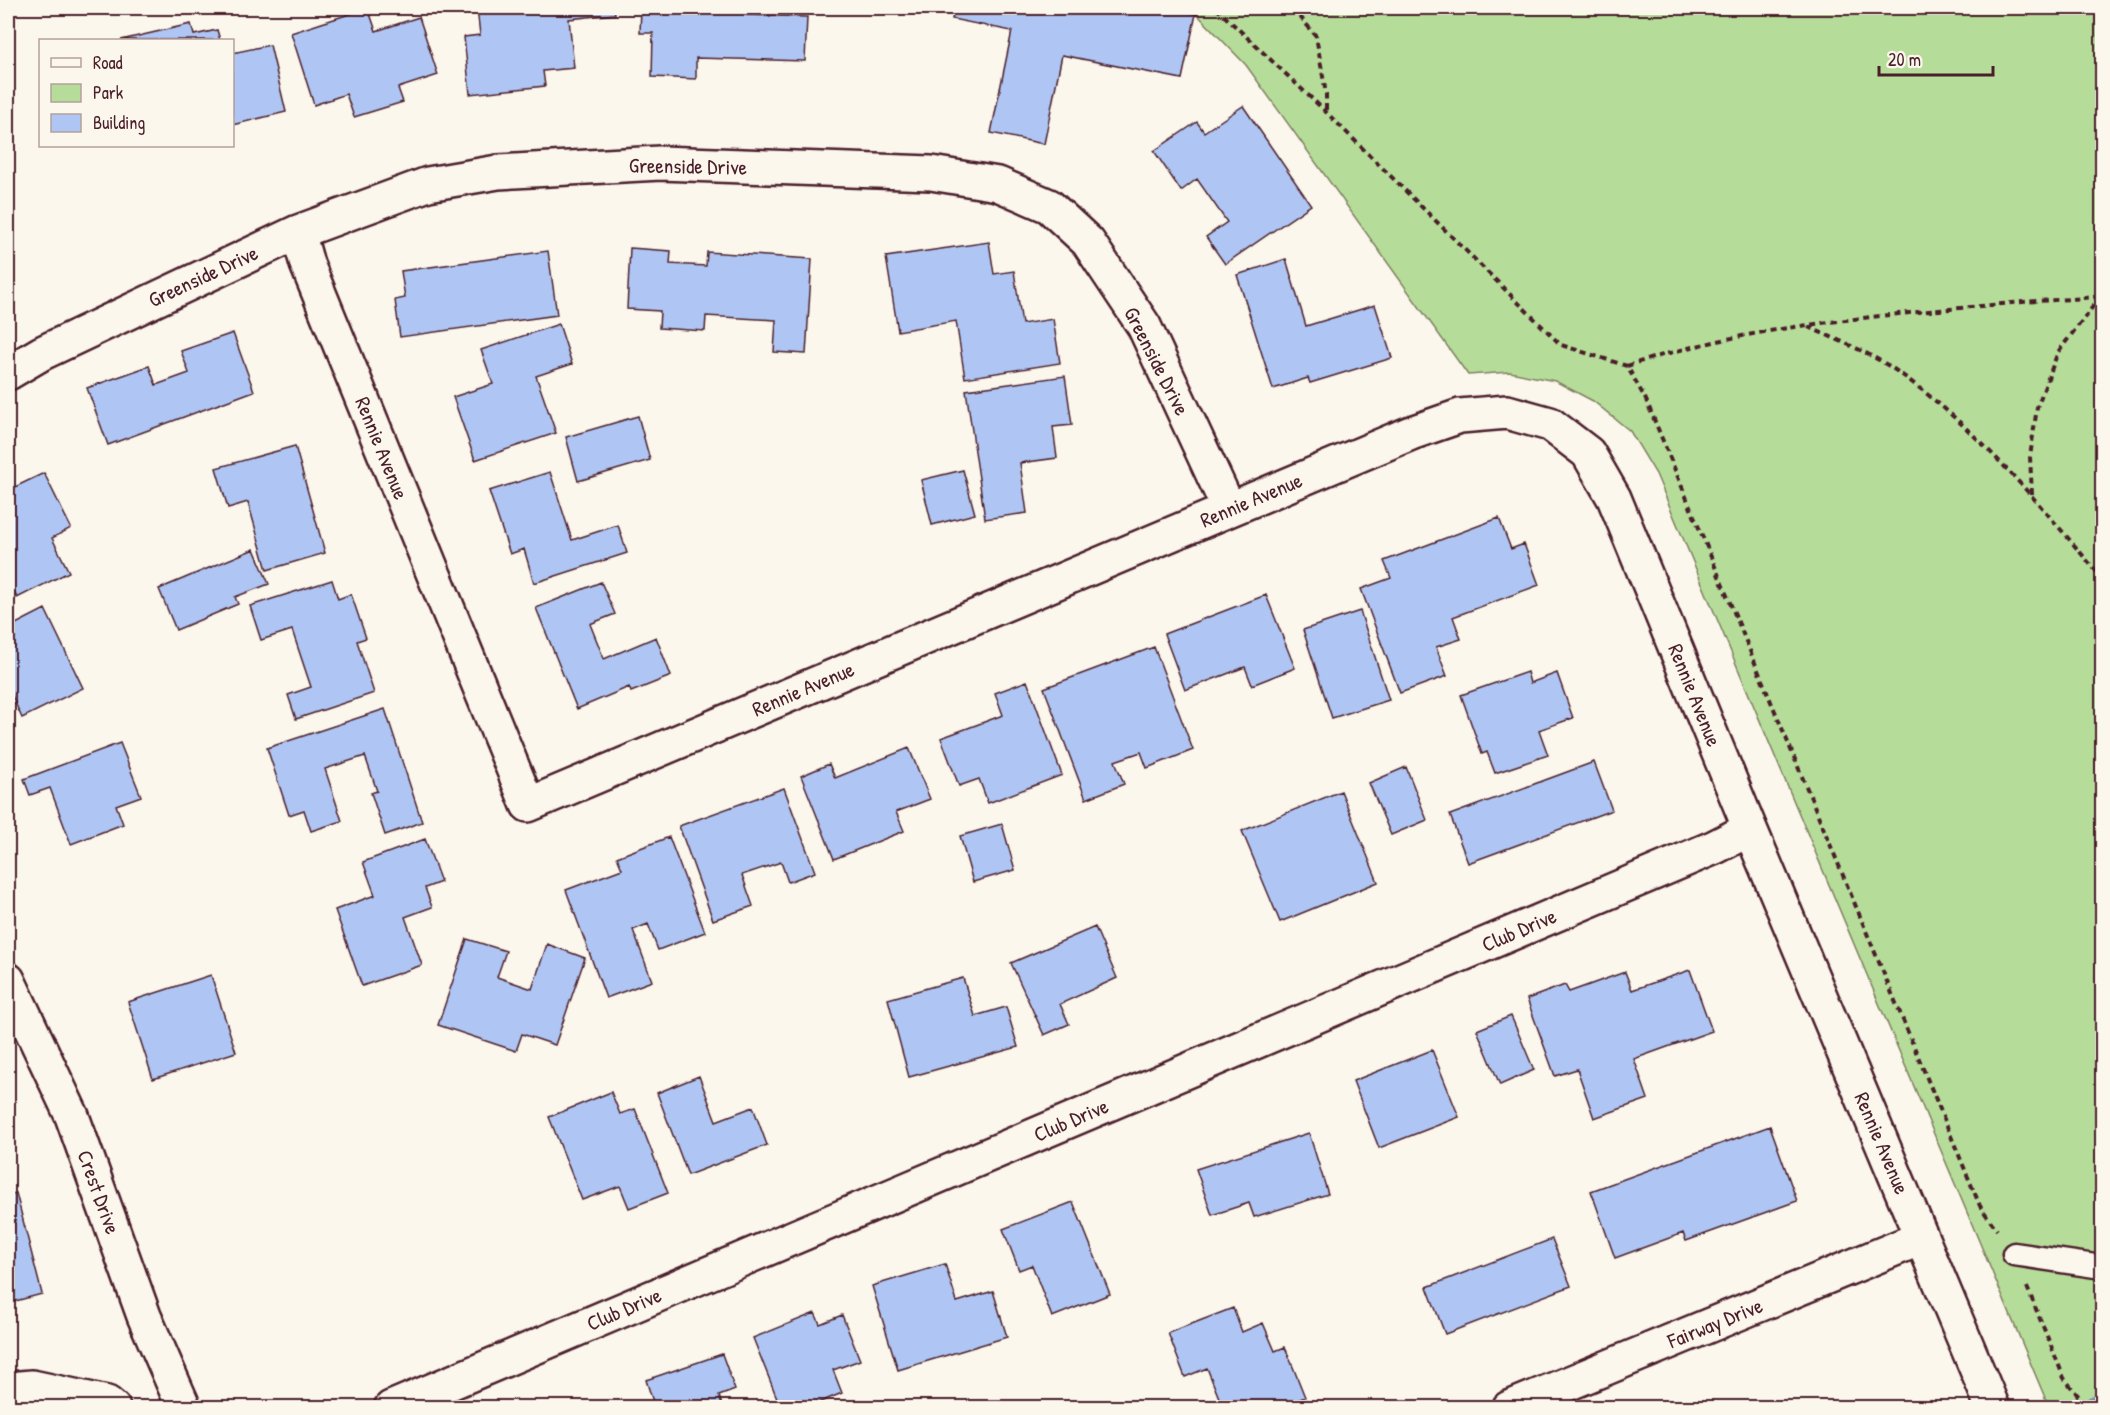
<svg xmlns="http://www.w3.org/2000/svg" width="2110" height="1415" viewBox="0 0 2110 1415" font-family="'Patrick Hand',sans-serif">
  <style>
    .green { fill: #b5dd99; stroke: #807e62; stroke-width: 1.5 }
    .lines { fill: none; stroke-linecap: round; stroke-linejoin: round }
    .stream { stroke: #878ca7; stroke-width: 12 }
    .building { fill: #afc6f4; stroke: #4a1f2b; stroke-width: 1.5 }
    .service-casing { stroke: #4a1f2b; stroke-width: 27 }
    .minor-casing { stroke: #4a1f2b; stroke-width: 38 }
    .path { stroke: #4a1f2b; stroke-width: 4; stroke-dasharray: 6 4.5; stroke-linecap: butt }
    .service { stroke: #fbf7ec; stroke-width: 22 }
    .minor { stroke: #fbf7ec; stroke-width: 33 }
    .labels { text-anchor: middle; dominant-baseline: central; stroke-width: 4.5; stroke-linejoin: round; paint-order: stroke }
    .street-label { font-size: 21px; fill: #4a1f2b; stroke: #fbf7ec }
  </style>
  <rect width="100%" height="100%" fill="#fbf7ec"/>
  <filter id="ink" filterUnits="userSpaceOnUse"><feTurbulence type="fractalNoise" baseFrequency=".0167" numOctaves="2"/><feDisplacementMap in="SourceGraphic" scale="12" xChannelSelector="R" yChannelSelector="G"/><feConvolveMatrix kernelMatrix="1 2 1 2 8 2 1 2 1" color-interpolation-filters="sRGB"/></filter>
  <g filter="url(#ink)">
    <path class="green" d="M1191,8h911v1399h-53l-393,-933 -26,-43 -37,-30 -38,-20 -45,-9 -42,3 -222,-310z"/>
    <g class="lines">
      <path class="stream" d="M2092,1402l10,-4"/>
    </g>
    <path class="building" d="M368,8l8,23 43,-14 19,58 -40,13 5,14 -49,15 -8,-23 -32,11 -23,-72z
      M454,8h160l1,6 -46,5 5,49 -31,3 2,15 -75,8 -6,-57 16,-2 -3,-27 -22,2z
      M641,8h106v7l60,2 -2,44 -109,-3v21l-44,-2 1,-44h-13z
      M955,8h211l30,6 -14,65 -120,-24 -18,89 -53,-11 21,-102 -60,-12z
      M191,24l3,11 23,-5 3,10h-99z
      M270,45l16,67 -54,13v-72z
      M1243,106l68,99 -86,59 -19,-27 21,-15 -30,-43 -16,12 -27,-40 43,-29 7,10z
      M989,242l5,32 20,-3 8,53 31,-5 7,44 -95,15 -9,-57 -58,10 -12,-74z
      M630,248l41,3 -1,13 36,2 1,-14 105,7 -6,95 -32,-2 2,-32 -70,-4 -1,15 -46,-3 1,-17 -33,-2z
      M548,251l9,64 -157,22 -5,-37 10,-2 -4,-27z
      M1286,259l20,67 69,-21 17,53 -82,25 -2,-5 -35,11 -36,-114z
      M559,324l13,40 -36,12 20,57 -81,27 -22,-63 40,-13 -12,-34z
      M233,333l21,58 -146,54 -21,-57 62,-22 7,19 33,-12 -8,-22z
      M1065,376l7,49 -19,2 4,31 -37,5 7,50 -42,6 -19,-129z
      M638,416l12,44 -72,21 -12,-44z
      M295,446l30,107 -58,17 -19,-68 -20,6 -12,-40z
      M963,470l12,44 -43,11 -11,-45z
      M8,471l7,16 29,-14 27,55 -19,10 17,34 -52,26 -9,-19z
      M550,472l22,68 46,-15 9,28 -93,30 -10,-34 -14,5 -21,-63z
      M1499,518l12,31 13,-5 15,41 -86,32 8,22 -25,8 11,29 -47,17 -39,-104 30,-11 -7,-17z
      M254,549l15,35 -34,13 3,7 -62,26 -17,-41z
      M332,580l6,19 13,-5 15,44 -9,3 17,52 -78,26 -8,-24 23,-8 -19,-57 -31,10 -11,-34z
      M601,582l14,32 -25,10 14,35 52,-22 15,39 -40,16 -2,-5 -52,22 -41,-101z
      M1266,595l29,73 -43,17 -7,-18 -60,23 -21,-56z
      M45,609l38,79 -61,30 -14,-31v-59z
      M1360,611l29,89 -57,18 -29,-88z
      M1154,647l39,103 -46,18 -6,-16 -26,9 9,23 -38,15 -42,-111z
      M1527,672l3,11 27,-10 16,45 -34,12 9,25 -53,18 -8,-21 -5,2 -21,-59z
      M1027,681l35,94 -74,28 -9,-24 -20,7 -18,-48 62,-23 -8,-22z
      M385,709l37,113 -37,13 -14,-42 6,-2 -12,-35 -40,13 17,52 -31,10 -7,-21 -15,5 -22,-67z
      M120,743l21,53 -25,9 7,19 -52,20 -21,-56 -20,7 -6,-16z
      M909,748l21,51 -34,13 8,19 -70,28 -33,-83 28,-12 6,14z
      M1594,762l18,48 -144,53 -18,-48z
      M1406,767l21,53 -36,15 -22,-52z
      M784,788l31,84 -27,10 -7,-20 -39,13 11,31 -40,14 -34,-94z
      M1341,791l37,91 -98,40 -38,-91z
      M1002,824l13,46 -42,12 -13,-46z
      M669,837l36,95 -47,18 -10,-26 -15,6 19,51 -46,17 -40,-108 56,-21 -5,-12z
      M425,839l16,43 -16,6 7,19 -27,10 17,48 -60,21 -27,-76 40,-15 -12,-33z
      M1095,927l22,51 -57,26 9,20 -25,11 -33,-72z
      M467,939l39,12 -9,26 35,12 15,-45 38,14 -30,87 -33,-11 -6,17 -78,-26z
      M1690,970l22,61 -78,28 14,40 -54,19 -17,-49 -22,7 -28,-77 38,-14 4,7 56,-20 7,18z
      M211,975l25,77 -83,27 -25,-77z
      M963,978l12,38 31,-9 12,40 -109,30 -21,-78z
      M1511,1016l23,54 -34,15 -23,-55z
      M1432,1050l27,67 -80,31 -26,-67z
      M699,1076l17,45 37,-14 14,38 -79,30 -31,-82z
      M611,1092l9,22 15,-5 33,84 -39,15 -9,-22 -38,14 -33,-83z
      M1770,1126l27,75 -111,40 -3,-8 -68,25 -24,-67z
      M1309,1133l19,61 -74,23 -5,-14 -37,12 -16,-46z
      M16,1193l26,101 -34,9v-108z
      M1073,1202l37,92 -58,23 -20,-52 -13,5 -16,-41z
      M1552,1239l19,47 -126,48 -18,-47z
      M945,1264l12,38 36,-11 14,46 -109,33 -26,-84z
      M1233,1308l9,24 21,-9 12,28 10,-4 20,50 -26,11h-56l-16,-40 -22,9 -17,-44z
      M815,1313l5,11 22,-9 18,45 -27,10 9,23 -36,15h-25l-28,-70z
      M722,1354l13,36 -16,6 4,12h-68l-9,-28z"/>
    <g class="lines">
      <g class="service-casing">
        <path id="service" d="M2014,1254l88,13"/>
      </g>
      <g class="minor-casing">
        <path id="minor" d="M298,232l9,32 221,541 883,-372 49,-17 47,-4 43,12 38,29 26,45 136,331 243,579
          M8,373l34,-20 256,-121 130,-48 70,-12 162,-9 271,10 67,11 51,22 39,36 56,84 85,183
          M8,980l64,136 72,200 40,92
          M8,1389l24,-2 75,16 6,5
          M391,1408l1324,-561 35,-18
          M1509,1408l412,-170"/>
      </g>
      <path class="path" d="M1216,8l110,104 235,233 66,21 19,34 334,806 17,24
        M1293,8l23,28 10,58v17
        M1808,327c30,13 63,26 90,45 79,56 142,133 204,206
        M1627,366c125,-42 255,-50 385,-63 30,-3 61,-3 90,-7
        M2032,494l-2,-37 7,-50 21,-55 43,-56
        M2027,1287l37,91 24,30"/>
      <use href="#service" class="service"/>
      <use href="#minor" class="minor"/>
    </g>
  </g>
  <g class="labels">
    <g class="street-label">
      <text transform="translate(688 166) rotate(1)">Greenside Drive</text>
      <text transform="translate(203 276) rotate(-25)">Greenside Drive</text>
      <text transform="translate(1157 361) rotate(63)">Greenside Drive</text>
      <text transform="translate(382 448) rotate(68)">Rennie Avenue</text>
      <text transform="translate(1251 500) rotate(-23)">Rennie Avenue</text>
      <text transform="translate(803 689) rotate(-23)">Rennie Avenue</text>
      <text transform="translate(1695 695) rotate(68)">Rennie Avenue</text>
      <text transform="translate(1519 930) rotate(-23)">Club Drive</text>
      <text transform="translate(1071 1120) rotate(-23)">Club Drive</text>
      <text transform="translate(1882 1143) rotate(67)">Rennie Avenue</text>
      <text transform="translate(99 1192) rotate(70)">Crest Drive</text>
      <text transform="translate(624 1309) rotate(-23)">Club Drive</text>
      <text transform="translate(1715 1323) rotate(-22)">Fairway Drive</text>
    </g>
  </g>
  <rect width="2110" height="1415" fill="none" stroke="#fbf7ec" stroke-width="30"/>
  <rect x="15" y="15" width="2080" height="1385" fill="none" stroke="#4a1f2b" stroke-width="2" filter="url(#ink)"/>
  <rect x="39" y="39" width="195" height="108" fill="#fbf7ec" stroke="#b4a19f" stroke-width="1.5"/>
  <rect x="51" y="58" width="30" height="9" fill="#fbf7ec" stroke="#b4a19f" stroke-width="1.5"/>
  <text x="93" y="69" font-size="18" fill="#4a1f2b">Road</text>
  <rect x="51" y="84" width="30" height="18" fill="#b5dd99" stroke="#b4a19f" stroke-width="1.5"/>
  <text x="93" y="99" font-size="18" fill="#4a1f2b">Park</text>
  <rect x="51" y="114" width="30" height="18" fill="#afc6f4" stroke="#b4a19f" stroke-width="1.5"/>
  <text x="93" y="129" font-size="18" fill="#4a1f2b">Building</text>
  <path d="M1879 66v9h114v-9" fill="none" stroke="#4a1f2b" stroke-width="3"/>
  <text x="1888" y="66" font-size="18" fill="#4a1f2b" stroke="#fbf7ec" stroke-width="4.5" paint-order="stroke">20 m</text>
</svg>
